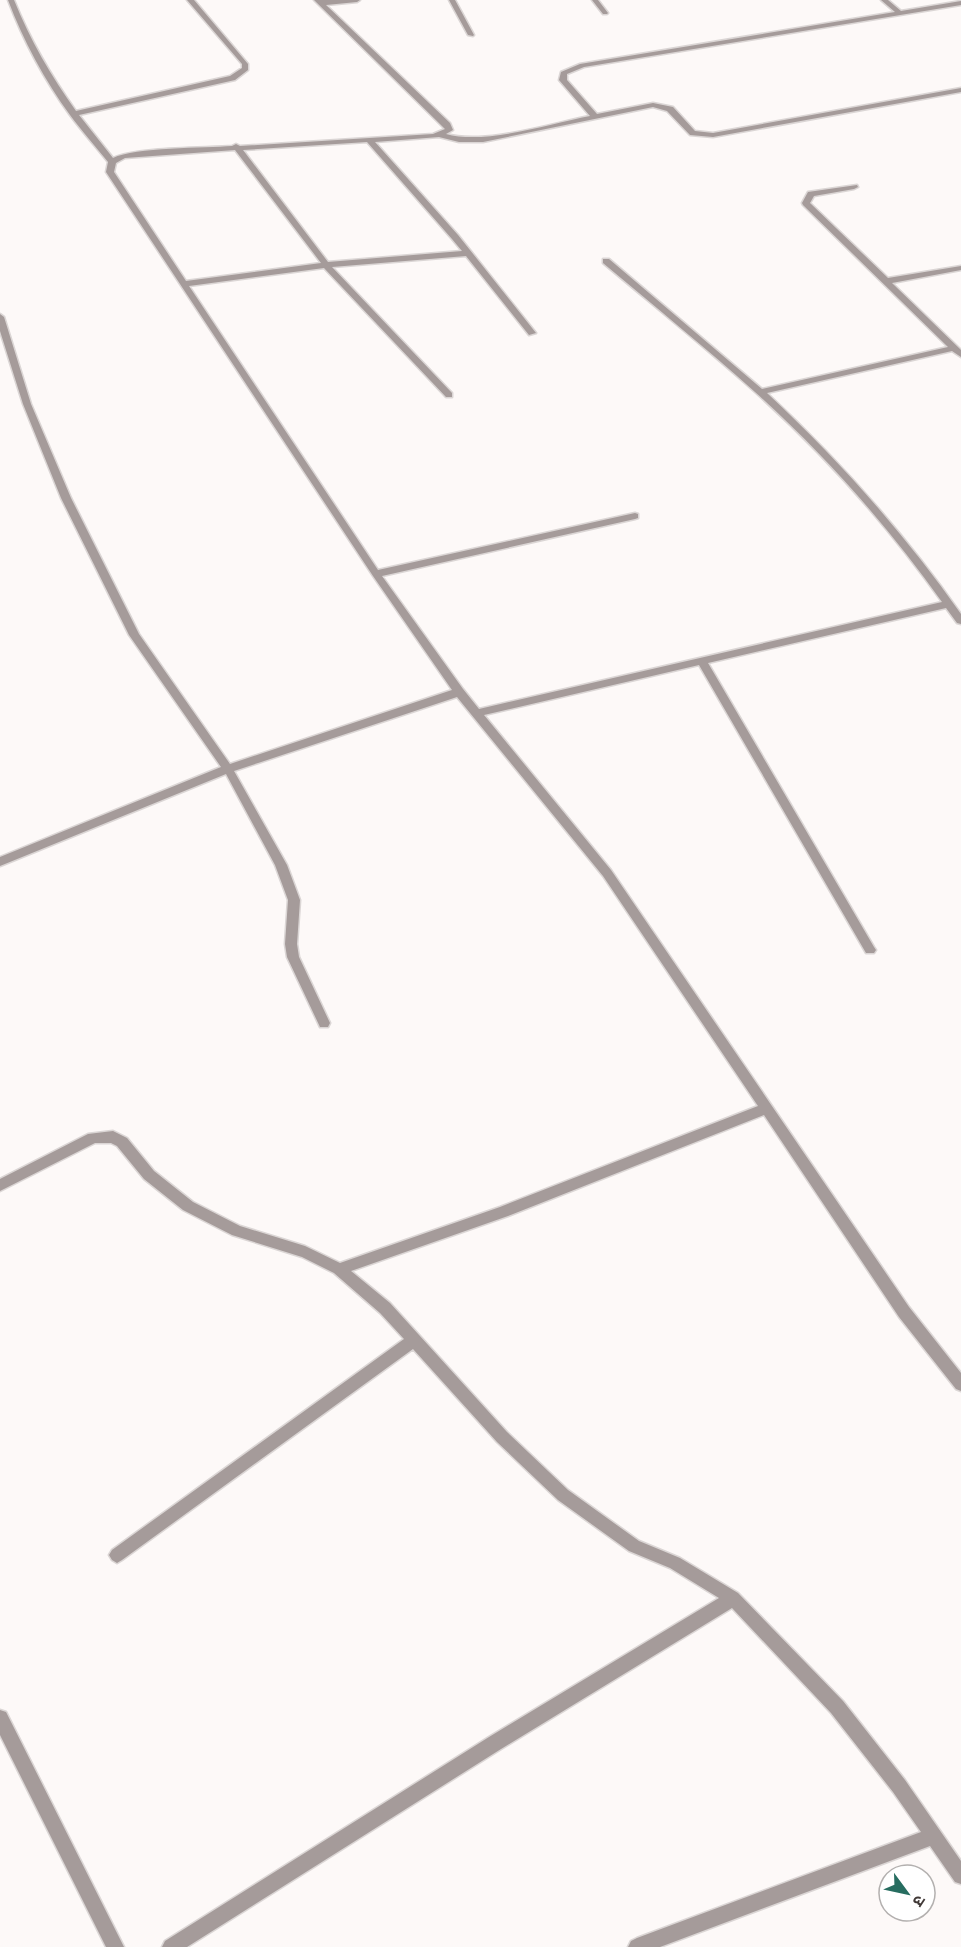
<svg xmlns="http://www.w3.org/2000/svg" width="961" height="1947" viewBox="0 0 961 1947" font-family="'Nunito Sans','Noto Sans Devanagari',sans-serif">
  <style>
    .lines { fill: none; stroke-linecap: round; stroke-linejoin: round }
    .minor-casing { stroke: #dbd6d5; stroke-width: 3 }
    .minor { fill: #a59b9a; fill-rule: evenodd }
  </style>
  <rect width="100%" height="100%" fill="#fdf9f8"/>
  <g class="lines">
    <g class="minor-casing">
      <path id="minor" d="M8,0h6c16,40 37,76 62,111l154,-35 12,-8v-4l-55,-64h7l54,64v6l-13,10 -156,35 34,43c22,-11 92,-10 119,-12l4,-2 4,2 193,-12 12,-5 -131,-129h46l-3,2 -31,3 124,118 3,7 -7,4c39,11 103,-10 144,-18l-31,-36 2,-8 19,-8 315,-52 -14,-12h7l13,11 60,-10v4l-377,62 -17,7v6l30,34 56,-11 20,4 22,24 18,2 248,-45v4l-248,45 -23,-2 -23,-24 -14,-4 -170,35h-24l-20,-5 -64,5 83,93 78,98 -7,2 -63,-79 -134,11 120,126v4h-6l-122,-129 -135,18 189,284 257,-57 3,1v4l-3,1 -253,57 81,113 16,20 463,-107c-54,-76 -117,-147 -187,-210 -49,-44 -101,-86 -152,-129v-4h6l153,130 186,-42 -145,-142 -1,-2 6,-11 49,-7 1,2 -4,2 -40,7 -4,7 78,75 73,-12v4l-69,13 69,67v7l-9,-6 -185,42c72,67 137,140 194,221v10l-4,-1 -11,-15 -238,55 166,284 2,3 -2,3h-8l-167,-288 -215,50 127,155 298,437 52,66v18l-5,-2 -57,-72 -135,-202 -256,101 -157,55 39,32 117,129 61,58 71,51 41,17 58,35 105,108 62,79 56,81v23l-6,-2 -25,-36 -270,101h-32l3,-6 6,-3 284,-106 -28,-40 -62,-79 -99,-105 -231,141 -314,198h-25l3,-6 324,-204 230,-139 -49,-30 -41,-17 -71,-51 -61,-58 -84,-93 -291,211 -5,3 -5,-3 -3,-5 3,-5 292,-211 -24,-26 -46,-40 -32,-16 -70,-22 -49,-25 -39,-31 -27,-33 -6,-3h-16l-95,48v-12l88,-45 25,-3 14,7 27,33 39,31 47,24 65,20 35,17 160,-56 258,-101 -155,-230 -146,-179 -223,74 53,94 13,35 -3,44 2,13 31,66 -2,4h-8l-33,-70 -2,-13 3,-44 -13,-35 -49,-91 -226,92v-9l221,-90 -92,-132 -68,-137 -38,-94 -23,-73v-17l4,3 27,87 40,94 68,136 91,130 222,-74 -79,-114 -267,-404 2,-10c-12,-15 -27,-32 -38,-47 -25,-34 -47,-75 -62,-115zM367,142l85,97 10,12 -134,11 -85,-112zM235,150l86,113 -135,18 -72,-109 2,-9 9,-5z
        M449,0h6l19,35 -1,1 -5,-1z
        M592,0h6l10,13 -1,1h-4z
        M0,1710l6,2 118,235h-18l-106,-212z"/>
    </g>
    <use href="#minor" class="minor"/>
  </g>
  <g transform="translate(907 1893) rotate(123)"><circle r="28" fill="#ffffff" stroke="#b3b0af" stroke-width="1.5"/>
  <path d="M0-4.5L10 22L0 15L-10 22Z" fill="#276d60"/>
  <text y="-9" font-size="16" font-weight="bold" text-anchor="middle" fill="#413937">उ</text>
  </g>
</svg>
